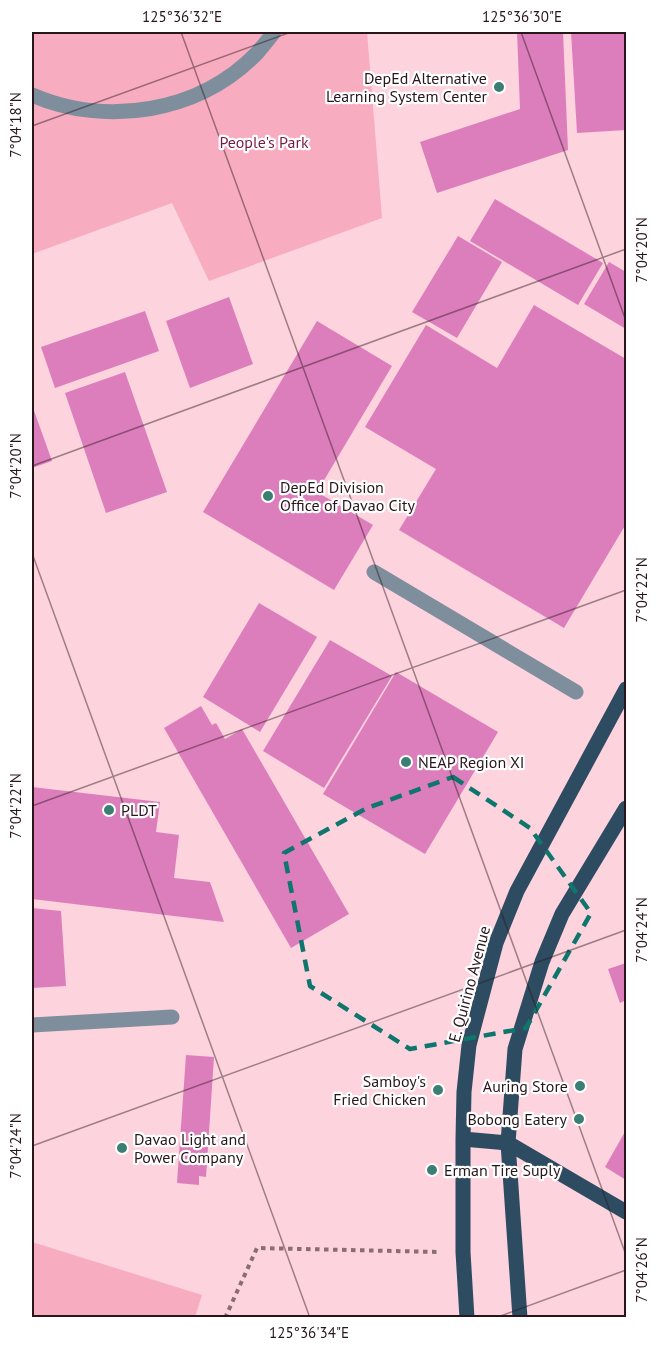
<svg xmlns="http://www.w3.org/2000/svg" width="658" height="1349" viewBox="0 0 658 1349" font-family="'PT Sans',sans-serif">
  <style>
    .green { fill: #f8acc0 }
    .building { fill: #dd7ebc }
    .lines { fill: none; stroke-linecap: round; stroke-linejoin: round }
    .path { stroke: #896c74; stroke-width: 4; stroke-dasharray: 4.5 4.5; stroke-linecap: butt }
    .minor { stroke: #7e8e9c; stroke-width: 15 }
    .major { stroke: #2d4c62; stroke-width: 15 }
    .marked { fill: none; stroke: #0f766e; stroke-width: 4.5; stroke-dasharray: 12 8; stroke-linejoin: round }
    .ticks { fill: none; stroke: #28161b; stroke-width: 1.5; stroke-opacity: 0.45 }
    .poi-dot { fill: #3a7e74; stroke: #fff; stroke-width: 2 }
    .labels { text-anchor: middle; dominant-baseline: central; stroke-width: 4.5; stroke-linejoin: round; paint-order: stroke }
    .poi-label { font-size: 16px; fill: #28161b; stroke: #fff; text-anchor: start }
    .park-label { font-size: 16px; fill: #7c1a41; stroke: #fff }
    .street-label { font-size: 16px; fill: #28161b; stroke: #fff }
    .neatline { fill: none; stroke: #28161b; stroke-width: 2 }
    .ticks-label { font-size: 15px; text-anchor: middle; fill: #28161b }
  </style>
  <rect width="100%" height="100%" fill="#fdd3dd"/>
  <path class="green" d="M32,32h335l15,186 -173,63 -37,-78 -140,51z
    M32,1242l170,53 -7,22h-163z"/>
  <path class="building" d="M517,32h46l5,118 -131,43 -17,-51 100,-33z
    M571,32h55v98l-49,3z
    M495,199l108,64 -25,42 -108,-64z
    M458,236l44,26 -45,76 -45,-26z
    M609,262l17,10v57l-42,-25z
    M229,297l24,67 -63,24 -24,-67z
    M534,305l92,54v165l-62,104 -165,-98 37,-61 -71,-42 61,-102 71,43z
    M145,311l14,40 -104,37 -14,-41z
    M317,321l75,45 -75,126 56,33 -39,65 -131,-78z
    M125,372l42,120 -61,21 -41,-120z
    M32,405l20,56 -20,7z
    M259,603l58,34 -57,95 -57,-35z
    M330,640l62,36 -68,112 -61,-37z
    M396,672l102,60 -73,122 -102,-60z
    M201,706l11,19 4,-2 9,16 17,-10 107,185 -58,34 -127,-220z
    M32,787l128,15 -4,30 23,3 -5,43 36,4 14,40 -192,-23z
    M32,908l29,3 5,75 -34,2z
    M626,963v37l-6,3 -12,-34z
    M186,1055l28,2 -8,120 -7,-1v9l-22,-2z
    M626,1130v50l-21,-13z"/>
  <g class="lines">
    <path class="path" d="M225,1318l32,-70 182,4"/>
    <path class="minor" d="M32,95c74,32 167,18 225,-42 6,-7 12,-14 17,-21
      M374,572l202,120
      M32,1025l140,-8"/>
    <path class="major" d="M463,1139l45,4 118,69
      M467,1318l-4,-66v-113l1,-47 5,-47 27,-102 21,-52 109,-202
      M520,1318l-12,-175 7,-94 27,-87 20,-48 64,-106"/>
  </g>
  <path class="marked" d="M453,777l77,51 61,85 -65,115 -116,21 -100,-63 -26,-133 83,-45z"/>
  <path class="ticks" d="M181,32l445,1223M521,32l105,289M32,126l259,-94M32,466l594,-217M32,553l278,765M32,806l594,-216M32,1146l594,-216M495,1318l131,-48"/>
  <g class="poi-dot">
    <circle cx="499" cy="87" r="6"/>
    <circle cx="268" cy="496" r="6"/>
    <circle cx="406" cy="762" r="6"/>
    <circle cx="109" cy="810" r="6"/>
    <circle cx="580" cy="1086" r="6"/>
    <circle cx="438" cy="1090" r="6"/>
    <circle cx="579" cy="1119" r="6"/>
    <circle cx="122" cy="1148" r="6"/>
    <circle cx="432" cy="1170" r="6"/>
  </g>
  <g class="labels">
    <g class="poi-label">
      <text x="487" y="78" text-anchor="end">DepEd Alternative<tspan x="487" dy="18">Learning System Center</tspan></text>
      <text x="280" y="487">DepEd Division<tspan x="280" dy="18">Office of Davao City</tspan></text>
      <text x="418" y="762">NEAP Region XI</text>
      <text x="121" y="810">PLDT</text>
      <text x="426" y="1081" text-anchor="end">Samboy's<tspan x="426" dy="18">Fried Chicken</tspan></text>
      <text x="568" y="1086" text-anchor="end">Auring Store</text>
      <text x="567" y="1119" text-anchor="end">Bobong Eatery</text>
      <text x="134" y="1139">Davao Light and<tspan x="134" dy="18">Power Company</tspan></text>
      <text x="444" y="1170">Erman Tire Suply</text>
    </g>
    <g class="park-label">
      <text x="264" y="142">People's Park</text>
    </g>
    <g class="street-label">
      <text transform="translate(469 984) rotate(-75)">E. Quirino Avenue</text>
    </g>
  </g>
  <rect width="658" height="1349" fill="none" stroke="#ffffff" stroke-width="66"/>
  <rect x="33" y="33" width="592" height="1283" class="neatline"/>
  <g class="ticks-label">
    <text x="182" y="22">125°36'32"E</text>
    <text x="522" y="22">125°36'30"E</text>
    <text transform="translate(16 125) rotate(-90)" y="5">7°04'18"N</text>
    <text transform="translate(642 250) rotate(-90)" y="5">7°04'20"N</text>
    <text transform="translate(16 466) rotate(-90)" y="5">7°04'20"N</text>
    <text transform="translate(642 590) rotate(-90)" y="5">7°04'22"N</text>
    <text transform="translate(16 806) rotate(-90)" y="5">7°04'22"N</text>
    <text transform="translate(642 930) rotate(-90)" y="5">7°04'24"N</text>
    <text transform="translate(16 1146) rotate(-90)" y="5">7°04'24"N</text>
    <text transform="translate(642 1270) rotate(-90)" y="5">7°04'26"N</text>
    <text x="309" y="1338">125°36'34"E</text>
  </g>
</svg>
